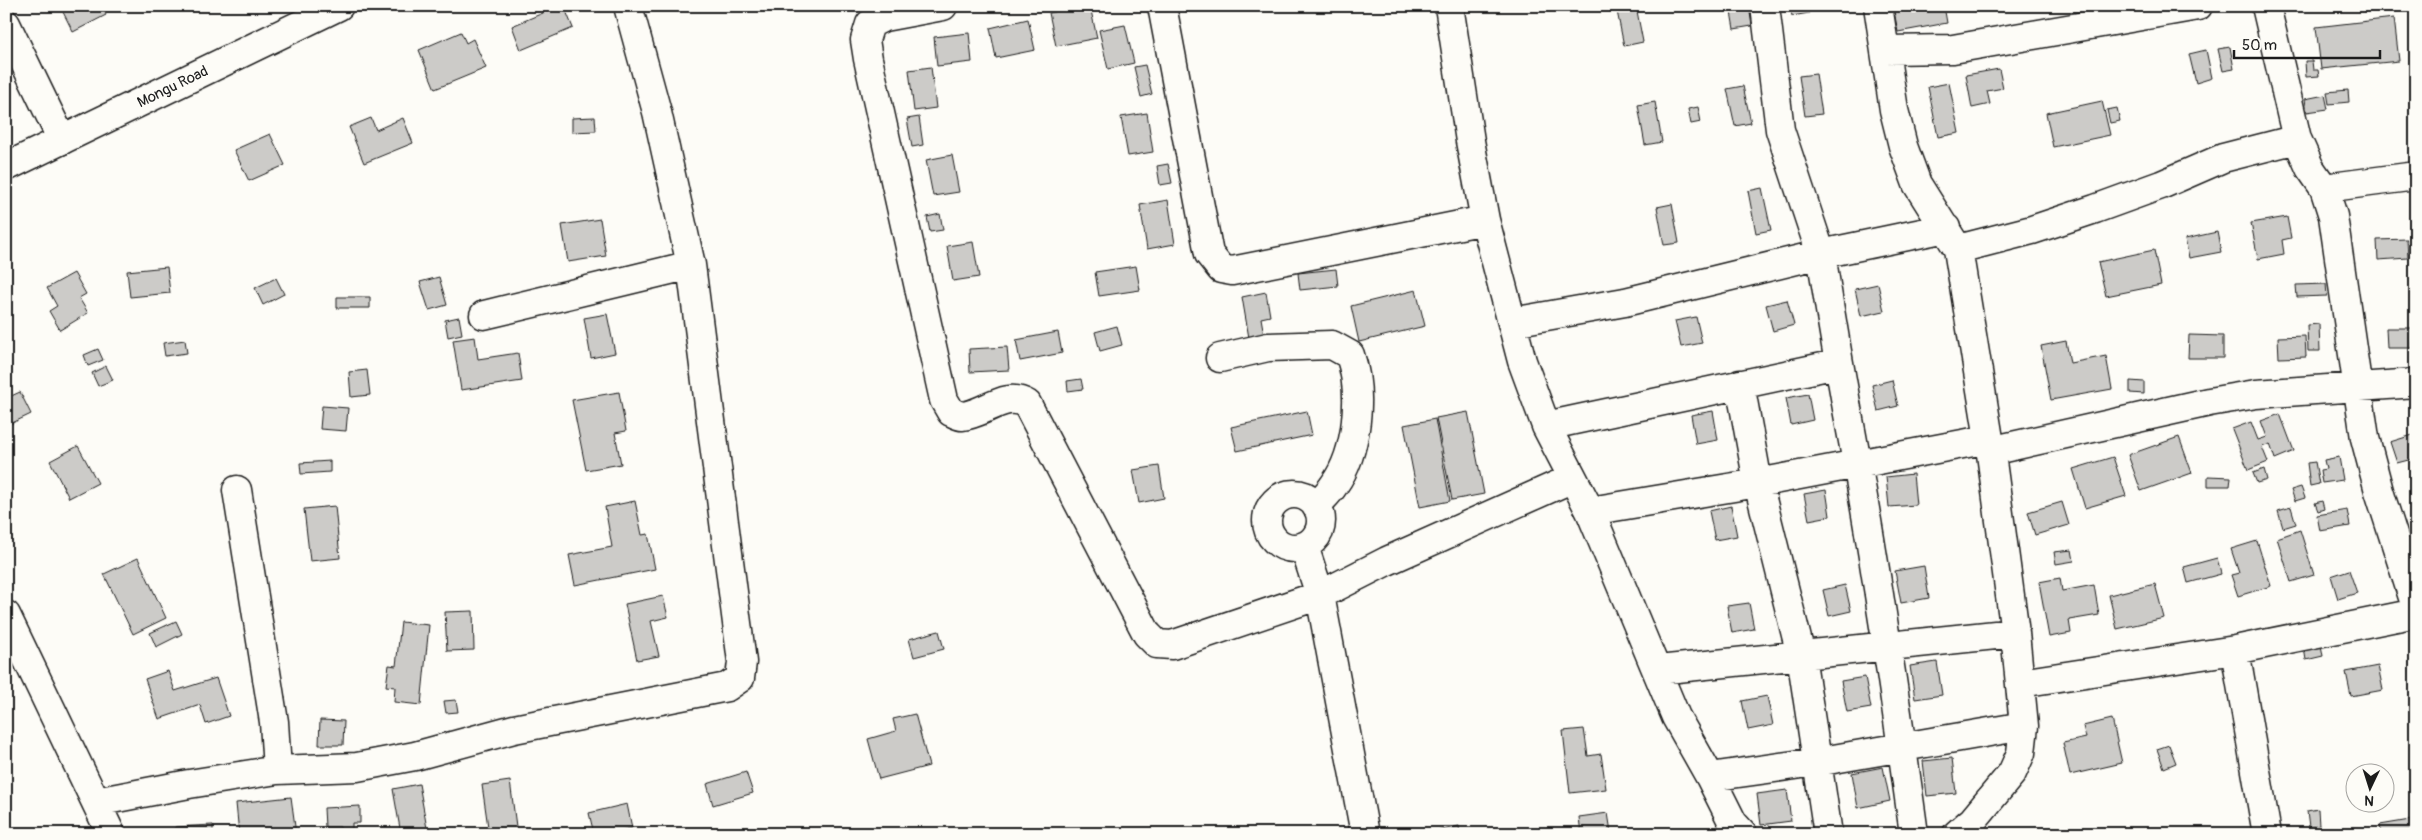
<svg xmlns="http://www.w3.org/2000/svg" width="2422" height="840" viewBox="0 0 2422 840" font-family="Pangolin,sans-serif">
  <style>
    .building { fill: #cccbc8; stroke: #1c1c1c }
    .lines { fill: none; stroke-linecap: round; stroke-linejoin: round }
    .minor-casing { stroke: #1c1c1c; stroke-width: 31 }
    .major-casing { stroke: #1c1c1c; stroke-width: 31 }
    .minor { stroke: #fdfcf7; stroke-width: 28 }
    .major { stroke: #fdfcf7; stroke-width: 28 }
    .labels { text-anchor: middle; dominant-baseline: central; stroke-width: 4.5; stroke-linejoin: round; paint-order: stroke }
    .street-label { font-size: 15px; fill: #1c1c1c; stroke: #fdfcf7 }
  </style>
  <rect width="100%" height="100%" fill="#fdfcf7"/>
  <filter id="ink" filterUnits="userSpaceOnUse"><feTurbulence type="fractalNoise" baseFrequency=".02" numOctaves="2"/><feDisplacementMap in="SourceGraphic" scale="10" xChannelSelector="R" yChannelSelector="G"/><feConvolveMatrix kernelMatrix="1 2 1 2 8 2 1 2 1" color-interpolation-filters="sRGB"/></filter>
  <g filter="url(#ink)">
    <path class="building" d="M60,6h42l4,9 -33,17z
      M540,6h24l9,22 -52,22 -9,-24 31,-13z
      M1081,6h9l7,32 -41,8 -7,-33z
      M1616,6h20l7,36 -19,4z
      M1730,6h19l3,20 -18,3z
      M1790,6h18l1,7 -17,3z
      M1893,6h51l3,17 -49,9z
      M2394,18l5,43 -78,8 -5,-42z
      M1028,19l7,31 -39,8 -6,-30z
      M1125,25l9,38 -26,6 -9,-39z
      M461,32l5,11 7,-4 13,29 -51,21 -16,-39z
      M969,33l3,29 -35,4 -3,-29z
      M2230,47l4,22 -11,2 -5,-22z
      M2206,50l6,28 -16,5 -7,-29z
      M2305,61h7l1,9h5l1,6 -13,1z
      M1145,65l7,29 -11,3 -7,-30z
      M931,67l5,41 -22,3 -5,-41z
      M1999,69l4,19 -16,3 3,13 -18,4 -6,-33z
      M1816,74l6,40 -17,2 -6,-40z
      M1949,83l10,50 -21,4 -10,-50z
      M1743,86l8,37 -16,3 -8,-37z
      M2348,90l1,12 -20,2 -2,-12z
      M2325,95l3,14 -21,3 -2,-13z
      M2102,101l8,34 -57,12 -7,-34z
      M1655,102l7,40 -17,3 -7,-40z
      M1698,107l3,15 -10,2 -3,-15z
      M2117,108l3,13 -10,2 -3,-13z
      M1147,113l6,39 -25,4 -7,-39z
      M595,117l1,14 -24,1v-14z
      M919,117l4,28 -11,2 -5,-28z
      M371,118l5,12 27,-12 10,25 -49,20 -15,-36z
      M270,134l15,31 -36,16 -15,-31z
      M952,155l7,37 -26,4 -7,-36z
      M1168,164l4,19 -12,2 -3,-19z
      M1762,188l9,42 -15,3 -8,-42z
      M1168,200l7,44 -28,5 -7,-44z
      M1672,204l7,39 -15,2 -7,-38z
      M940,214l3,16 -13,2 -3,-15z
      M2287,217l4,21 -9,2 2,14 -26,5 -7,-36z
      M600,219l6,37 -38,6 -6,-37z
      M2217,232l4,20 -32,6 -4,-19z
      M2407,239l1,19 -30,2 -1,-20z
      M973,242l6,35 -26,4 -6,-35z
      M2154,250l7,35 -55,11 -8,-34z
      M1136,266l4,24 -41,6 -4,-24z
      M167,267l3,26 -40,4 -3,-26z
      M1336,269l2,17 -38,4 -2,-17z
      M74,273l12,21 -7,4 9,15 -28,17 -11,-19 8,-5 -10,-18z
      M439,277l8,28 -18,5 -9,-28z
      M276,278l8,16 -21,11 -8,-17z
      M1878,284l6,27 -23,5 -6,-27z
      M2326,284l1,12 -30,1 -1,-12z
      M1416,290l9,36 -66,16 -8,-36z
      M1266,292l4,24 -9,2 3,17 -15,3 -7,-41z
      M337,297h33v11h-33z
      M1787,300l7,25 -21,6 -7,-26z
      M607,314l8,39 -24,5 -7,-40z
      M459,317l3,17 -14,3 -3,-17z
      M1696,317l6,26 -21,4 -6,-26z
      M2319,324l1,27h-12l-1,-26z
      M1117,326l5,19 -22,6 -5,-19z
      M2386,328h27v20h-26z
      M1058,332l4,21 -42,8 -4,-21z
      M2189,335l34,1v22h-35z
      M2305,336l1,21 -27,1 -1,-21z
      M475,337l3,22 40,-6 4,28 -61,9 -8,-50z
      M185,340l2,13 -22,3 -2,-13z
      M2066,341l4,22 36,-7 6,33 -61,11 -10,-54z
      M1007,347l2,23 -39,2 -1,-23z
      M98,349l5,11 -15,6 -4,-11z
      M106,366l7,14 -15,6 -6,-13z
      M367,370l3,25 -19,2 -2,-25z
      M1081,379l2,10 -15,2 -1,-10z
      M1892,380l6,26 -20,5 -6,-26z
      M2130,381l14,1v12l-14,-1z
      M6,391l3,6 11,-5 11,22 -25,12z
      M619,392l7,39 -11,2 6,31 -35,6 -14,-70z
      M1808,394l5,26 -22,5 -5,-27z
      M322,406l26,2 -2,23 -26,-2z
      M1307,411l5,24 -75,16 -6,-24z
      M1713,411l5,29 -22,4 -5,-29z
      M1468,412l16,82 -32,6 -16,-82z
      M2280,414l14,37 -19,8 -5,-15 -8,3 6,15 -20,8 -16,-41 19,-7 7,18 9,-3 -6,-16z
      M1435,419l15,82 -30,6 -16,-82z
      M2416,434v24l-19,5 -7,-21z
      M2179,437l13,36 -51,18 -13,-36z
      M78,446l20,37 -29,15 -19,-37z
      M2113,457l13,39 -41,12 -12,-39z
      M2339,457l4,23 -21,3 -2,-13 6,-1 -2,-9z
      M330,461v11l-29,2 -1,-11z
      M2315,462l4,22 -9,2 -3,-23z
      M1159,466l5,32 -25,5 -6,-33z
      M2264,469l3,11 -10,3 -4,-10z
      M1913,474l3,31 -27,2 -3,-30z
      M2208,476l23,1 -1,9h-22z
      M2301,487l4,11 -10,3 -4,-11z
      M1826,490l4,26 -21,4 -5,-26z
      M635,501l7,34 6,-1 7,35 -80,16 -6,-30 43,-8 -7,-40z
      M2322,501l2,8 -6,2 -3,-8z
      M2062,502l7,23 -34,10 -7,-23z
      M335,506l5,52 -30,3 -6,-52z
      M1731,506l6,30 -22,4 -6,-29z
      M2291,507l5,17 -13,4 -5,-17z
      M2347,510l3,16 -30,5 -3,-16z
      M2300,530l14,45 -23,7 -14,-44z
      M2257,541l14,45 -33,10 -7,-21 8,-2 -8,-24z
      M2072,550l2,11 -18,3 -2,-12z
      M138,558l28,60 -33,16 -29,-60z
      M2217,558l4,16 -33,9 -4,-16z
      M1924,566l5,32 -28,5 -6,-32z
      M2349,570l8,23 -19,6 -7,-23z
      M2060,578l2,13 32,-6 5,30 -30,5 2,13 -22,4 -10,-55z
      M2155,584l9,34 -47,11 -8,-34z
      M1845,585l6,26 -22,5 -6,-26z
      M663,596l5,21 -17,4 8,35 -22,4 -12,-56z
      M1749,603l5,26 -22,4 -5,-27z
      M473,611l1,39 -27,1 -2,-39z
      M176,621l6,13 -26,13 -6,-14z
      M401,622l28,3 -8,80 -27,-3 1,-15 -9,-1 3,-21 7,1z
      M939,631l5,18 -30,8 -5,-18z
      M2321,645l2,11 -17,4 -2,-12z
      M1937,662l5,33 -27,4 -5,-33z
      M2378,666l5,24 -32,6 -5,-24z
      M168,671l7,20 41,-13 13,38 -23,8 -6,-19 -41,14 -14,-40z
      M1865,677l6,31 -24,4 -6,-31z
      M1767,696l6,29 -25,5 -6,-29z
      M456,700l2,12 -12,1 -2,-12z
      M915,714l14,52 -50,13 -11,-40 28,-8 -3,-12z
      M2112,719l10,44 -52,12 -7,-32 23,-5 -3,-12z
      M320,720l24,1 -1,24h-24z
      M1584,729l4,27 13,-2 5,35 -36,4 -7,-62z
      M2169,745l7,18 -12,5 -7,-19z
      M1952,758l4,35 -29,3 -4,-35z
      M1883,767l7,34 -32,7 -6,-35z
      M746,772l7,21 -40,12 -6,-21z
      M510,781l7,53h-28l-7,-49z
      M419,784l9,50h-27l-8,-45z
      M1787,790l4,31 -30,4 -4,-31z
      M291,797l5,37h-57l-3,-31z
      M627,804l5,24 -25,6h-13l-5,-21z
      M360,806v17h-8v11h-29l18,-1 -1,-6h-15l-1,-19z
      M2318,809l1,17 -10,1 -2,-16z
      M1608,813l3,19 -30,2 -2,-17z
      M2410,820l2,14h-31l-1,-9z
      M213,825v9h-37l-1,-7z
      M1459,826l1,8h-26v-2z"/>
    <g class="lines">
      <g class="minor-casing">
        <path id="minor" d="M943,6l-59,11 -14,7 -5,16 3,19 76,341 7,12c3,1 8,4 11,4 23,-2 44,-26 65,-12l120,230 10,10 15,1 148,-50 -16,-49
          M1162,6l47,248 12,15 11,2 253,-51
          M1449,6l21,135 15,79 37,141 24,65 44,85 86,206 34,60 106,-15 208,-36
          M1878,6l16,104 9,36 14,38 41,65 31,190 26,194 9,93 -3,27 -9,20 -39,47 -16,14
          M2266,6l31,133 13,29 14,20 9,28 32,222 14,53 37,116
          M6,24l56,116
          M1885,50l68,-1 245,-43
          M2324,188l92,-12
          M1958,249l74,-19 63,-21 66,-24 62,-27 74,-19
          M484,315l207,-50
          M1512,322l113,-20 196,-48 -41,-124 -15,-124
          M1220,358l48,-11 64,-2 18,10c13,38 8,97 -16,130 -5,8 -12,14 -18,21
          M1740,384l18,99 43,172 27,179
          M1546,426l291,-62
          M1990,451l219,-49 47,-8 160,-11
          M1267 521a27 27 0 1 1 54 0a27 27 0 1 1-54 0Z
          M1590,511l168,-28 231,-44
          M6,615l105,219
          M2235,650l32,184
          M1658,670l357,-37
          M2020,683l215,-33 181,-37
          M277,770l80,-3 58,-11 99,-27 213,-42 13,-9 2,-16 -51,-397 -34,-153 -29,-106
          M1710,777l23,46 10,11
          M96,802l93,-18 88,-14 -3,-48 -37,-232
          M1365,834l-45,-239 67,-34 186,-83
          M1914,834c-17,-124 -35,-248 -57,-371 -13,-69 -25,-139 -36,-209l125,-26"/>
      </g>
      <g class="major-casing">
        <g id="major">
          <path id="s1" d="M6,167l333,-161"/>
        </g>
      </g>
      <use href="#minor" class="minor"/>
      <use href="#major" class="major"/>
    </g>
  </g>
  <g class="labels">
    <g class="street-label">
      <text stroke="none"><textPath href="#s1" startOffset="185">Mongu Road</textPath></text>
    </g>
  </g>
  <rect width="2422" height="840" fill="none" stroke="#fdfcf7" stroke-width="25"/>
  <rect x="12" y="12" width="2397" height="815" fill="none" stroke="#1c1c1c" stroke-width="2" filter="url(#ink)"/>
  <g transform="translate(2370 788) rotate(184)"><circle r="24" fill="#fdfcf7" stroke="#a3a29f"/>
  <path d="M0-4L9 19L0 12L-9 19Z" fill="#1c1c1c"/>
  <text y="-8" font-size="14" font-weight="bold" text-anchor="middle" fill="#1c1c1c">N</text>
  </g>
  <path d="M2234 50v8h146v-8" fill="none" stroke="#1c1c1c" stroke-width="2.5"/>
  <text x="2242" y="50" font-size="15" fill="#1c1c1c" stroke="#fdfcf7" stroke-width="4" paint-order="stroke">50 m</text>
</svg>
